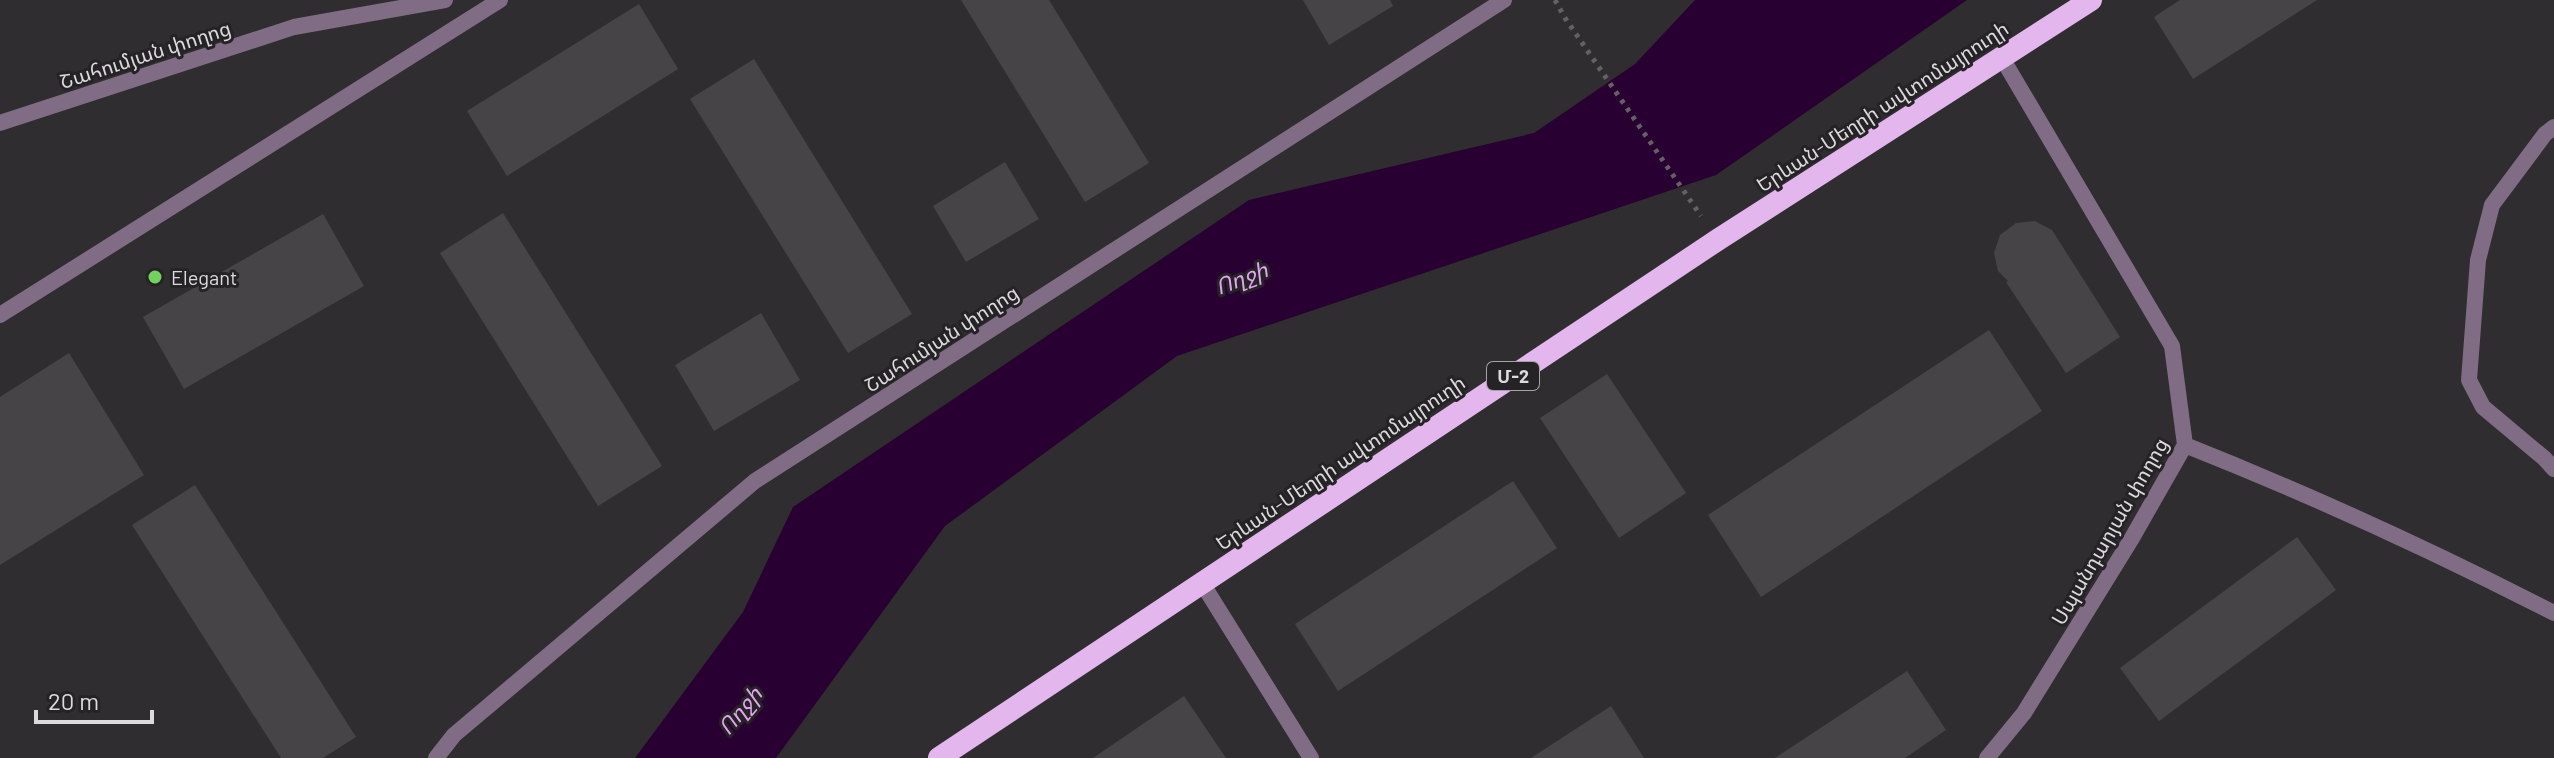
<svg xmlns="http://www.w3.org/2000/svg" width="2554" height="758" viewBox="0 0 2554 758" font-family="Barlow,'Noto Sans Armenian',sans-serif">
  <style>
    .water { fill: #290032 }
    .building { fill: #474448 }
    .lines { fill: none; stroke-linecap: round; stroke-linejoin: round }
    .path { stroke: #646164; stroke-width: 5; stroke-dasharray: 4 6; stroke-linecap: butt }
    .service { stroke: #806c85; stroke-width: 16 }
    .minor { stroke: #806c85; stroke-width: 16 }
    .tertiary { stroke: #806c85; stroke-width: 16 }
    .trunk { stroke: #e3b6ee; stroke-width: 22 }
    .poi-dot { fill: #73d25d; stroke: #262326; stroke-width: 3 }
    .labels { text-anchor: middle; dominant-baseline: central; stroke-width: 6; stroke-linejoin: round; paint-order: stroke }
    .shield { fill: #262326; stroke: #a5a3a5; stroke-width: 2 }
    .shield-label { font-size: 18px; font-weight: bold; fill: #dcdadc }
    .street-label { font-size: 20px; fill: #dcdadc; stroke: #262326 }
    .poi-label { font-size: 20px; fill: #dcdadc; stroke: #262326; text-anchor: start }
    .water-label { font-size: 22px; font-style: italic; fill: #e4a4f3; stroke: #262326 }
  </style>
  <rect width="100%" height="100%" fill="#302d30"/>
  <path class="water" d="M1695,0h272l-251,175 -539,181 -232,170 -169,232h-141l108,-146 50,-105 456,-307 285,-67 101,-69z"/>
  <path class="building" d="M961,0h88l100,163 -64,39z
    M1303,0h87l3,6 -64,39z
    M2180,0h137l-124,79 -39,-62z
    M639,4l39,65 -171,107 -40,-65z
    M754,59l158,255 -64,39 -158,-254z
    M1005,162l34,57 -73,43 -33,-56z
    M503,213l159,253 -64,40 -158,-253z
    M323,214l41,72 -180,103 -41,-72z
    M2035,221l17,9 68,107 -54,36 -60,-91 2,-1 -10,-10 -4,-18 6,-18 16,-12z
    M761,313l39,67 -86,51 -39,-66z
    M1989,330l53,81 -281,186 -53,-82z
    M69,353l75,122 -144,90v-168z
    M1607,374l79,119 -67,45 -79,-120z
    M1513,481l44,67 -219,143 -43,-67z
    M195,485l161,252 -33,21h-42l-149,-233z
    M2297,537l39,53 -177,131 -39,-53z
    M1907,671l39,59 -41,28h-130z
    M1184,696l42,62h-133z
    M1611,706l33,52h-113z"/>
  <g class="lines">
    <path class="path" d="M1555,0l10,18 136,198"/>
    <path class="service" d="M1202,583l109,175"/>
    <path class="minor" d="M0,123l294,-96 151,-27
      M2554,127l-9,7 -53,71 -14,55 -9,120 14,27 61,51 10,11
      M2185,445c126,50 248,106 369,168
      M1987,758l37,-45 108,-175 53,-93 -13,-99 -170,-288"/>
    <path class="tertiary" d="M0,315l500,-315
      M436,758l18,-23 301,-254 749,-481"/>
    <path class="trunk" d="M939,758l780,-519 372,-239"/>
  </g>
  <circle class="poi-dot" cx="155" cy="277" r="8"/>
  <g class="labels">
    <rect class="shield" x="1487" y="362" width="52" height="28" rx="6"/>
    <g class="shield-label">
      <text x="1513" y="376">Մ-2</text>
    </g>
    <g class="street-label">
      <text transform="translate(145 54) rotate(-18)">Շահումյան փողոց</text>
      <text transform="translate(1882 106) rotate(-33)">Երևան-Մեղրի ավտոմայրուղի</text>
      <text transform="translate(941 338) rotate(-33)">Շահումյան փողոց</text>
      <text transform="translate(1340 462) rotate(-34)">Երևան-Մեղրի ավտոմայրուղի</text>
      <text transform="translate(2109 531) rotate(-60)">Սպանդարյան փողոց</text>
    </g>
    <g class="poi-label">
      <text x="171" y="277">Elegant</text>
    </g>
    <g class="water-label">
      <text transform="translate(1241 277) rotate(-21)">Ողջի</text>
      <text transform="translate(739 710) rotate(-50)">Ողջի</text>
    </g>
  </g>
  <path d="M36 710v12h116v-12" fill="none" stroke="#dcdadc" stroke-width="4"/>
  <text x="48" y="710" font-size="24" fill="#dcdadc" stroke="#262326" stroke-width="6" paint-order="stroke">20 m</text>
</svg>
